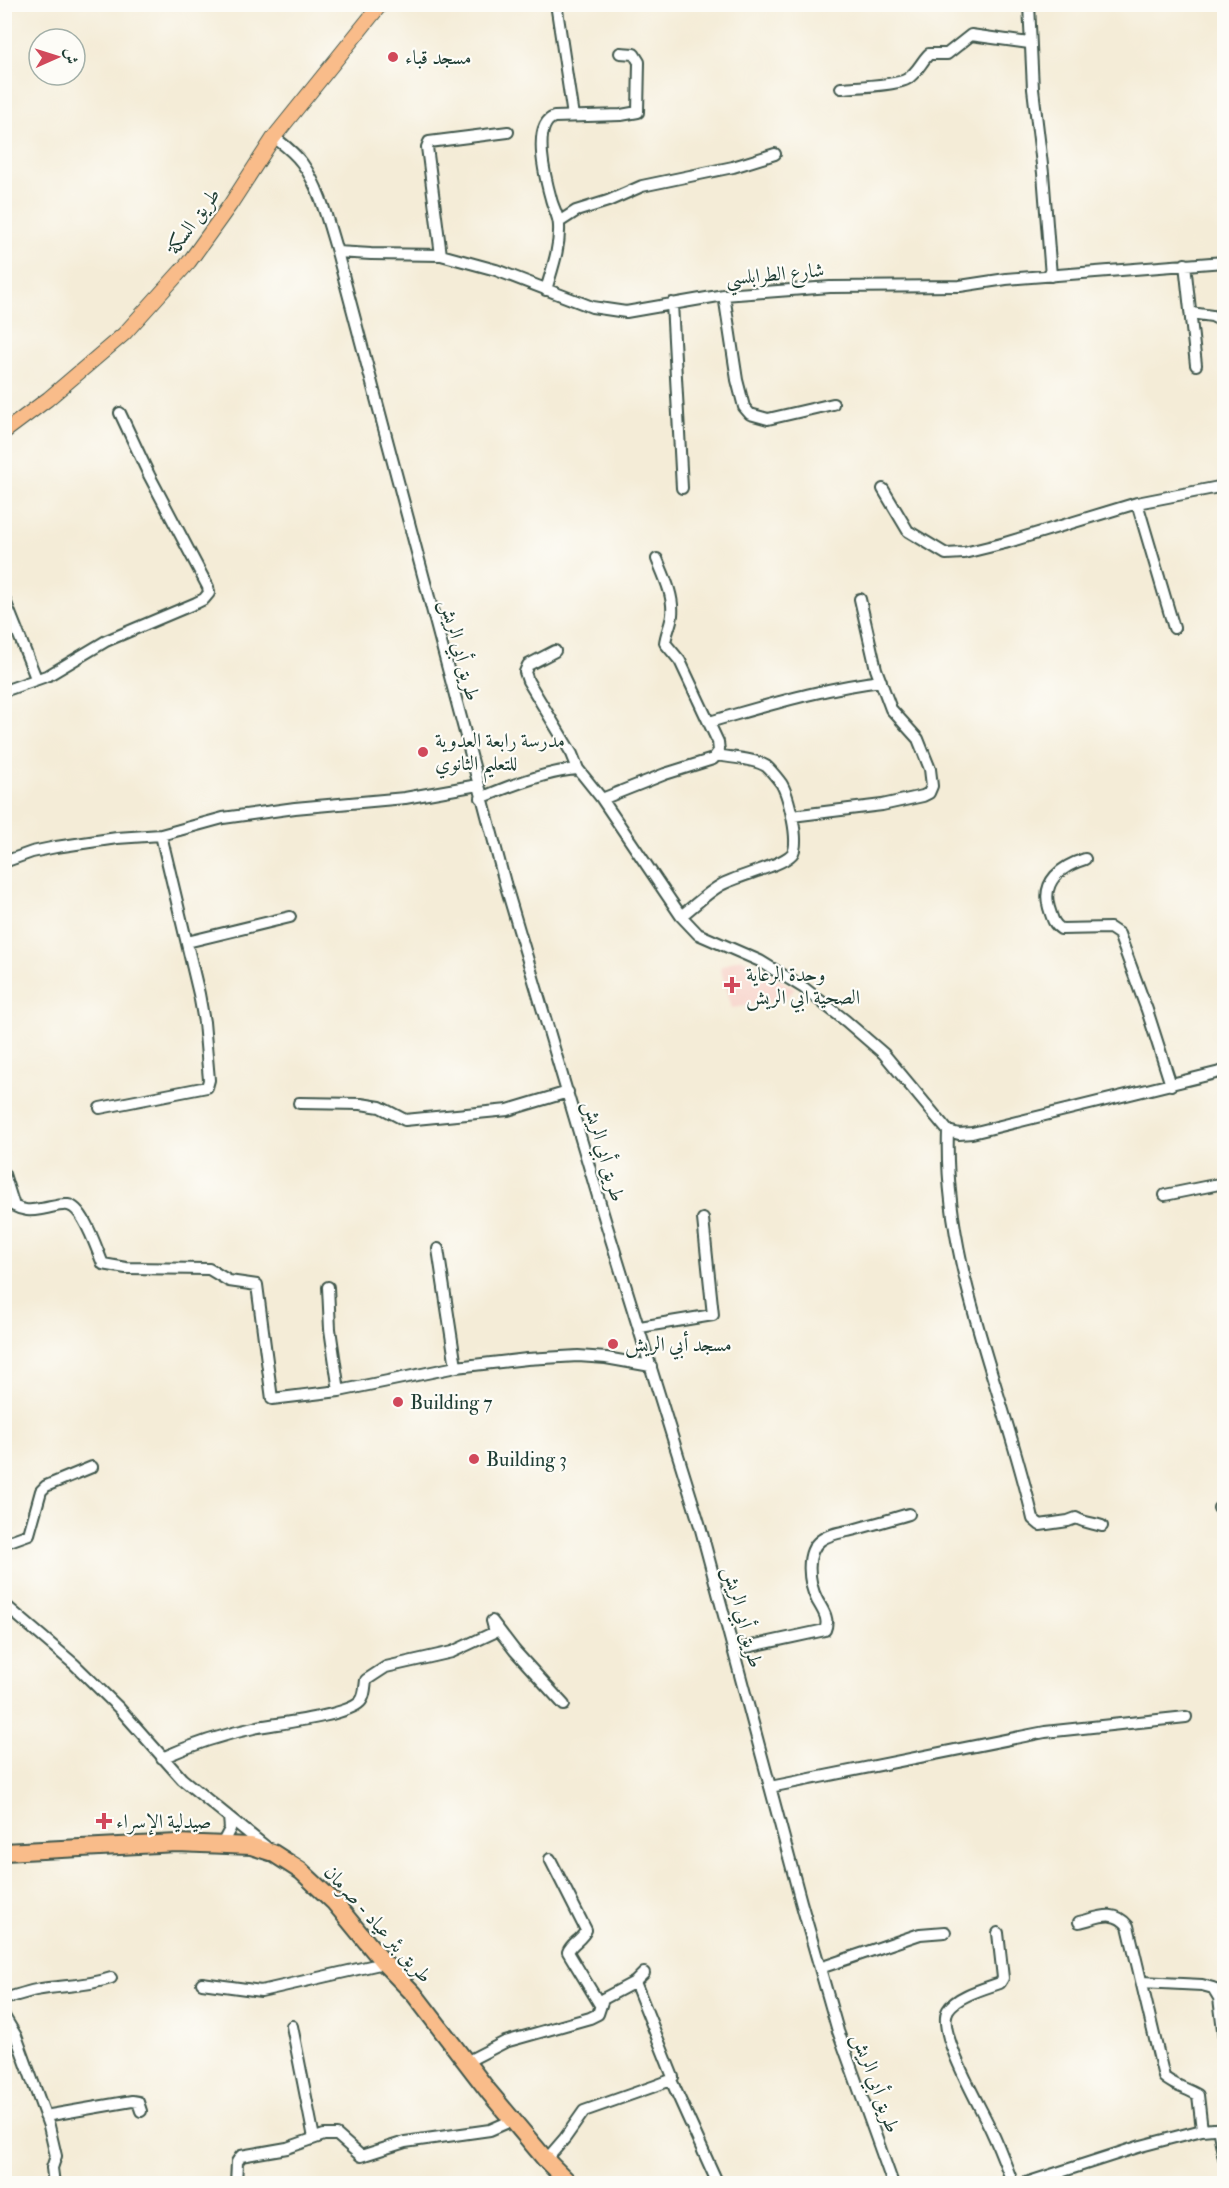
<svg xmlns="http://www.w3.org/2000/svg" width="1229" height="2188" viewBox="0 0 1229 2188" font-family="'IM FELL Double Pica',Amiri,serif">
  <style>
    .built { fill: #f7d1c8 }
    .lines { fill: none; stroke-linecap: round; stroke-linejoin: round }
    .minor-casing { stroke: #3f574c; stroke-width: 14 }
    .major-casing { stroke: #3f574c; stroke-width: 16 }
    .highway-casing { stroke: #3f574c; stroke-width: 20 }
    .minor { stroke: #fff; stroke-width: 10 }
    .major { stroke: #f9bc8a; stroke-width: 14 }
    .highway { stroke: #f9bc8a; stroke-width: 16 }
    .poi-dot { fill: #d1495b; stroke: #fdfcf7; stroke-width: 2 }
    .labels { text-anchor: middle; dominant-baseline: central; stroke-width: 4.5; stroke-linejoin: round; paint-order: stroke }
    .poi-label { font-size: 20px; fill: #1f3d34; stroke: #fdfcf7; text-anchor: start }
    .street-label { font-size: 20px; fill: #1f3d34; stroke: #fdfcf7 }
  </style>
  <rect width="100%" height="100%" fill="#fdfcf7"/>
  <filter id="ink" filterUnits="userSpaceOnUse"><feTurbulence type="fractalNoise" baseFrequency=".0167" numOctaves="2"/><feDisplacementMap in="SourceGraphic" scale="12" xChannelSelector="R" yChannelSelector="G"/><feConvolveMatrix kernelMatrix="1 2 1 2 8 2 1 2 1" color-interpolation-filters="sRGB"/></filter>
  <filter id="wash" filterUnits="userSpaceOnUse"><feTurbulence type="fractalNoise" baseFrequency=".008" numOctaves="4" result="noise"/><feDisplacementMap in="SourceGraphic" scale="24" xChannelSelector="R" yChannelSelector="G"/><feGaussianBlur stdDeviation="1.35" result="paint"/><feColorMatrix in="noise" values="0 0 0 0 0 0 0 0 0 0 0 0 0 0 0 0 0 1.4 0 .05"/><feComposite in="paint" operator="in"/></filter>
  <g filter="url(#wash)">
    <rect width="100%" height="100%" fill="#f4ecd7"/>
    <path class="built" d="M740,958l19,9 36,22 -12,11 -51,8 -12,-41z"/>
  </g>
  <g filter="url(#ink)">
    <g class="lines">
      <g class="minor-casing">
        <path id="minor" d="M1029,4l4,85 10,84 8,103
          M557,10l16,106
          M841,88c13,-1 58,-3 66,-9 10,-6 14,-17 22,-25h18l24,-19 58,8
          M274,137c10,8 20,15 28,26 18,25 26,59 35,89l168,631 100,337 95,306 101,376 37,129 55,153
          M559,222l17,-11 32,-10 34,-15 91,-19 42,-13
          M337,252l34,2 70,1 55,15 96,37 34,5 98,-17 106,-8 130,-1 46,-7 218,-17
          M441,255l-14,-108 2,-5 79,-10
          M1185,264l11,101
          M546,290c6,-21 14,-42 13,-64 0,-10 -6,-18 -8,-27 -5,-18 -20,-74 3,-82l67,-2 17,-3 1,-50 -5,-8 -14,-1
          M724,295l13,85 7,27 6,7 18,5 65,-15
          M672,303l10,185
          M1191,313l21,3 12,6
          M883,489l25,42 38,23 18,-1 41,-10 132,-40 87,-17
          M1137,503l37,125
          M4,598l32,80
          M555,651l-27,14 -3,7 3,9 44,73 6,15 24,30 79,117 17,18 62,27 44,27 42,33 38,33 64,77 11,3 13,-1 252,-62
          M4,691l45,-16 57,-34 90,-38 8,-4 5,-6 -1,-6 -59,-112 -29,-62
          M709,722c57,-16 113,-34 172,-41
          M481,798c28,-12 67,-27 97,-29
          M602,799l63,-25 48,-15 6,-8 -1,-9 -38,-81 -15,-18c1,-10 6,-18 7,-28 2,-19 -8,-39 -15,-56
          M792,816l90,-11 41,-9 6,-3 3,-7 -2,-17 -12,-30 -27,-30 -15,-40 -16,-70
          M1085,859c-23,7 -44,22 -36,49 3,9 4,16 12,21l49,-1 9,6 28,76 24,75
          M4,862l28,-10 24,-5 61,-9 44,-3 62,-17 72,-10 110,-10 73,-13
          M681,916c13,-10 26,-23 40,-31 17,-10 59,-18 71,-31 9,-10 -4,-60 -11,-71 -4,-5 -10,-13 -15,-17 -13,-8 -35,-8 -50,-11
          M187,942l103,-25
          M299,1103l62,1 19,3 25,13 103,-10 60,-18
          M100,1108l107,-21 2,-7 -5,-58 -5,-28 -38,-159
          M948,1131c-5,134 56,259 85,388l7,6 28,-4 8,-3c9,5 16,5 26,8
          M4,1174l10,32c9,5 16,5 27,3 8,-1 19,-5 27,-4 16,2 29,46 35,59l23,4 83,1 20,12 28,4 15,114 67,-8 117,-24 71,-8 51,-3 28,2 45,8
          M1165,1195l59,-12
          M438,1249l18,118
          M328,1287l2,42 9,62
          M640,1327l73,-12 -10,-96
          M1219,1508l5,-1
          M4,1543l25,-9 12,-43 5,-5 46,-19
          M4,1604l70,60 45,44 63,71 84,68
          M733,1650l92,-20c5,-11 -3,-21 -8,-30 -8,-16 -13,-48 4,-60 9,-7 24,-8 35,-11 18,-5 36,-10 53,-15
          M162,1758c31,-14 63,-24 96,-31 22,-4 88,-11 102,-25 5,-5 5,-15 6,-22l20,-13 66,-15 43,-20 -3,-11 23,30 49,54
          M770,1787l275,-55 141,-15
          M222,1844l8,-15 -1,-12
          M550,1859l36,71c-4,10 -15,13 -18,22l32,53
          M1079,1922c19,-4 35,-14 49,4l36,151c10,9 22,11 34,18l4,35
          M998,1933l5,45 -3,5c-14,5 -44,13 -52,27 -13,21 34,99 44,122 8,17 14,34 21,52
          M820,1968l100,-34 25,-2
          M1142,1982l60,3 11,3 6,10 5,40
          M202,1983l59,8 123,-28
          M4,1999c11,-3 22,-7 32,-9 26,-5 49,-3 75,-12
          M4,2016l12,20 33,90 7,30 -4,12 2,16
          M292,2026l22,112
          M466,2062l39,-20 85,-24 8,-4 5,-15 32,-17
          M671,2080l47,104
          M45,2116l87,-15 6,1 3,9
          M1218,2128l6,30
          M546,2160l19,-22 19,-27 71,-25 16,-6 2,-3 -38,-95 9,-9
          M236,2184l1,-22 4,-6 46,-8 37,-13h13l24,21 44,-14 85,-12 23,-10
          M1023,2184l118,-38 61,-16 22,-2"/>
      </g>
      <g class="major-casing">
        <path id="major" d="M4,432l44,-33 76,-65 65,-72 41,-57 44,-68 107,-133"/>
      </g>
      <g class="highway-casing">
        <path id="highway" d="M4,1852l173,-9 74,3 22,7 28,18 33,31 50,61 30,31 75,98 57,68 24,24"/>
      </g>
      <use href="#minor" class="minor"/>
      <use href="#major" class="major"/>
      <use href="#highway" class="highway"/>
    </g>
  </g>
  <g class="poi-dot">
    <circle cx="393" cy="57" r="6"/>
    <circle cx="423" cy="752" r="6"/>
    <path d="M729 976h6v6h6v6h-6v6h-6v-6h-6v-6h6z"/>
    <circle cx="613" cy="1344" r="6"/>
    <circle cx="398" cy="1402" r="6"/>
    <circle cx="474" cy="1459" r="6"/>
    <path d="M101 1812h6v6h6v6h-6v6h-6v-6h-6v-6h6z"/>
  </g>
  <g class="labels">
    <g class="poi-label">
      <text x="405" y="57">مسجد قباء</text>
      <text x="435" y="740">مدرسة رابعة العدوية<tspan x="435" dy="23">للتعليم الثانوي</tspan></text>
      <text x="746" y="974">وحدة الرعاية<tspan x="746" dy="23">الصحية ابي الريش</tspan></text>
      <text x="625" y="1344">مسجد أبي الريش</text>
      <text x="410" y="1402">Building 7</text>
      <text x="486" y="1459">Building 3</text>
      <text x="116" y="1821">صيدلية الإسراء</text>
    </g>
    <g class="street-label">
      <text transform="translate(193 221) rotate(-54)">طريق السكة</text>
      <text transform="translate(775 274) rotate(-5)">شارع الطرابلسي</text>
      <text transform="translate(460 650) rotate(75)">طريق أبي الريش</text>
      <text transform="translate(604 1151) rotate(74)">طريق أبي الريش</text>
      <text transform="translate(743 1617) rotate(75)">طريق أبي الريش</text>
      <text transform="translate(378 1924) rotate(48)">طريق بئر عياد - صرمان</text>
      <text transform="translate(876 2083) rotate(70)">طريق أبي الريش</text>
    </g>
  </g>
  <rect width="1229" height="2188" fill="none" stroke="#fdfcf7" stroke-width="24"/>
  <g transform="translate(57 57) rotate(87)"><circle r="28" fill="#fdfcf7" stroke="#a4b0a9" stroke-width="1.5"/>
  <path d="M0-4.5L10 22L0 15L-10 22Z" fill="#d1495b"/>
  <text y="-9" font-size="16" font-weight="bold" text-anchor="middle" fill="#1f3d34">ش</text>
  </g>
</svg>
